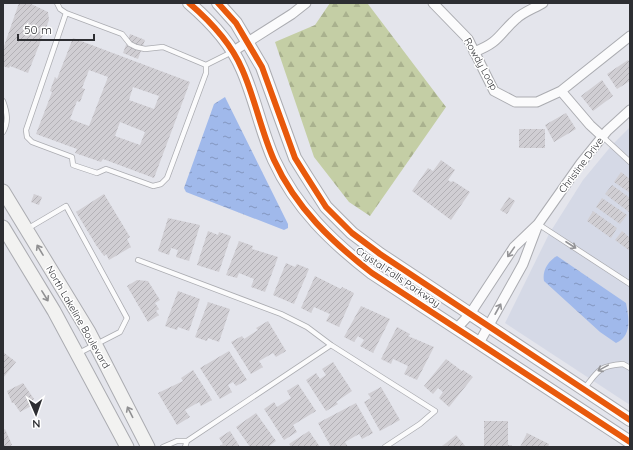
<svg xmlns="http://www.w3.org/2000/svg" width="633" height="450" viewBox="0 0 633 450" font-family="Quicksand,sans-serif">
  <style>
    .built { fill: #d5d9e6 }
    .forest { fill: url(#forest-firs) }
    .water { fill: url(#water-ripples) }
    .building { fill: url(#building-hatch); fill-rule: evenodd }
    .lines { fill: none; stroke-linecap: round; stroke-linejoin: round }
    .service-casing { stroke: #abacb1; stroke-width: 6 }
    .minor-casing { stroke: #abacb1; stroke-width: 11 }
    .tertiary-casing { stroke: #abacb1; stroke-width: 14 }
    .secondary-casing { stroke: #abacb1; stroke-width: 15 }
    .service { stroke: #fbfbfc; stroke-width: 4.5 }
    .minor { stroke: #fbfbfc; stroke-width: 9 }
    .tertiary { stroke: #fbfbfc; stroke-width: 12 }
    .secondary { stroke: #f2f2f1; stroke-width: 13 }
    .cycleway-casing { stroke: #fff; stroke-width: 8 }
    .cycleway { stroke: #e8590c; stroke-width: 6 }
    .oneway { stroke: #949497 }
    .oneway2 { stroke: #909092 }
    .labels { text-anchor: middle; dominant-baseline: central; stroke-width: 3; stroke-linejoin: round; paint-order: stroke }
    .street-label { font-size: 10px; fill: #2d2e32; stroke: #fff }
  </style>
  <defs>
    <pattern id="forest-firs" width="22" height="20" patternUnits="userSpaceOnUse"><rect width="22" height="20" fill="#c4cea5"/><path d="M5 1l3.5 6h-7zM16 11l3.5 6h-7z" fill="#a9b18e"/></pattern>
    <pattern id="water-ripples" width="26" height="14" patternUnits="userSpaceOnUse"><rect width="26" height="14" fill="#a0b9eb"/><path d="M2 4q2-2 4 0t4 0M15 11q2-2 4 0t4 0" fill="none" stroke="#8397bf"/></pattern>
    <pattern id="building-hatch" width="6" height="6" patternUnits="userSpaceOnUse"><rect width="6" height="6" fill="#d0ced3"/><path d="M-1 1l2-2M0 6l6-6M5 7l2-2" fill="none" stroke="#b3b1b6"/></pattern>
  </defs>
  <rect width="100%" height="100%" fill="#e4e5ec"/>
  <path class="built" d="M630,127v278l-125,-82 44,-89 34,-54 29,-35z"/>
  <path class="forest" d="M330,3l38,1 78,103 -76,109 -21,-14 -35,-45 -39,-115 40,-17z"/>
  <path class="water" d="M225,97l63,127v4l-4,2 -98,-38 -2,-4 30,-84z
    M557,256l69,47c3,15 6,33 -10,40l-16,-11 -56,-51c-2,-10 4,-20 13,-25z"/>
  <path class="building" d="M19,3h10l19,9 1,8 -21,53 -18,-7 -1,2 -6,-2v-17z
    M130,34l15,6 -7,19 -15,-6z
    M73,38l117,44 -36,96 -51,-19 -2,3 -26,-9 2,-4 -41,-15 16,-42 -2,-1 5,-14 2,2zM89,70l19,7 -19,49 -19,-7 7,-18 3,1 5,-13 -3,-1zM133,87l26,9 -5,13 -25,-9zM120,122l25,10 -5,13 -25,-9z
    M628,60l2,3v18l-13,8 -10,-15z
    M602,80l11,16 -20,15 -12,-15z
    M566,113l10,16 -22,13 -9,-17z
    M519,129h26v19h-26z
    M441,160l14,10 -7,10 3,2 2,-1 17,11 -19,28 -39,-29 16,-23 5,3z
    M621,172l9,7v14l-16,-11z
    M612,185l18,13 -1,14 -24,-18z
    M34,194l8,3 -3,8 -8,-3z
    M104,194l26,43 -3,2 4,8 -22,13 -3,-6 -2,2 -8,-11 -20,-33z
    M509,197l6,4 -8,13 -7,-4z
    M602,198l25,17 -7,9 -24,-17z
    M593,211l24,17 -6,10 -24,-17z
    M168,218l32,7 -11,36 -13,-4 2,-7 -7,-2 -2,7 -11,-4z
    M208,231l10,4 1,-3 12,4 -12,36 -22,-7z
    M622,231l8,7v13l-15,-11z
    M239,241l14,5 -1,3 26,8 -13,35 -14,-5 3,-8 -15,-6 -2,5 -11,-3z
    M286,263l9,4 2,-3 12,5 -15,35 -21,-9z
    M315,276l26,13 1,-2 12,6 -15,34 -13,-6 4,-7 -16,-7 -3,6 -10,-5z
    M137,280l11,1 12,19 -5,3 4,6 -3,2 3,4 -11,7 -21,-36z
    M178,291l22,8 -11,32 -11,-4 -1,3 -12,-4z
    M208,302l22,7 -11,33 -11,-4 -1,3 -12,-4z
    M361,306l29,13 -17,34 -13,-7 4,-6 -6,-4 -4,6 -10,-5z
    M268,321l18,30 -10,6 -3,-4 -14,8 4,6 -12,7 -20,-32 11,-6 2,3 14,-9 -2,-2z
    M397,327l13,7 -2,2 26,11 -17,33 -13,-6 4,-8 -15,-7 -2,5 -10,-5z
    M229,351l18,29 -11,6 -3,-4 -5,3 4,7 -12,7 -20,-31z
    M3,352l13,10 -13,16z
    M446,359l16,12 1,-1 10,7 -24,30 -10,-9 4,-6 -5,-4 -5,6 -9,-8z
    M333,362l19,29 -16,11 2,2 -12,7 -20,-31 10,-7 4,6 6,-4 -4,-6z
    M193,370l19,30 -11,6 -2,-4 -14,8 5,7 -13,8 -19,-32 25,-12 -2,-3z
    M23,383l11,16 -1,1 2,4 -15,8 -6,-9h-2l-5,-12z
    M298,384l18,27 -23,14 4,7 -13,8 -20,-31 10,-7 3,5 14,-9 -4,-7z
    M381,387l19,33 -20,11 -16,-29 7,-4 -3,-4z
    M356,403l17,30 -11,6 -3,-5 -14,8 3,5h-17l-13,-24z
    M256,413l20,28 -8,6h-18l-14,-20z
    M484,421h24v24h4v2h-28z
    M5,429l7,16 -4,2h-5v-17z
    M230,431l10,16h-22l5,-3 -4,-6z
    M309,431l11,16h-29l-2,-3z
    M527,433l22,11 -1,3h-28z
    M456,435l10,12h-25z"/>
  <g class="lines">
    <g class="service-casing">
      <path id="service" d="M57,3l3,6 6,4
        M206,65l-43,-18 -18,2 -9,-2 -6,-3 -8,-10 -56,-21 -40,117 1,7 5,5 40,15 1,8 24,8 9,-4 47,17 8,-2 6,-6 39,-105v-8l26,-13
        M3,101c4,11 6,21 0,31
        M603,137l27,25
        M538,224l92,60
        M27,229l39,-23 61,112 -7,14 -41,21
        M138,260l143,54 26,13 24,18 104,66 -15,13 -35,23
        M584,389c14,-18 14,-23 39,-25l7,4
        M187,441l144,-96
        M163,447l14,-6h10l-2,6"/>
    </g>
    <g class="minor-casing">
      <path id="minor" d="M433,3l35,36 26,52 21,11h22l24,-11 69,-55
        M232,52l60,-38 14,-11
        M474,52c26,-10 24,-17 42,-33 7,-7 19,-11 27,-16
        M561,91l29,34 13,12
        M457,328l13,-14 44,-67 24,-23 43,-61 26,-32 23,-21
        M479,343l44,-79 14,-37"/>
    </g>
    <g class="tertiary-casing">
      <path id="tertiary" d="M189,3c21,18 42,40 53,66 13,29 19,62 32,91 22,48 58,82 98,113l258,169
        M218,3l18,20 26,44 33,91 10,16 21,33 26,26 28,21 250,166"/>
    </g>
    <g class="secondary-casing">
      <path id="secondary" d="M3,191l86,141 59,115
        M3,227l51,84 73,136"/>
    </g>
    <use href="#service" class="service"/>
    <use href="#minor" class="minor"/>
    <use href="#tertiary" class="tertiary"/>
    <use href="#secondary" class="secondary"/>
    <g class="cycleway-casing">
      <path id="cycleway" d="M189,3c21,18 42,40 53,66 13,29 19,62 32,91 22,48 58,82 98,113l258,169
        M218,3l18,20 26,44 33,91 10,16 21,33 26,26 28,21 250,166"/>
    </g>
    <use href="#cycleway" class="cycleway"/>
  </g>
  <defs><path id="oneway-shaft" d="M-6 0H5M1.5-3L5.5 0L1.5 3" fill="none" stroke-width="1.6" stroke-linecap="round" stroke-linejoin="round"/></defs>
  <g class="oneway">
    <use href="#oneway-shaft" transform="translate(571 245) rotate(33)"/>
    <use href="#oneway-shaft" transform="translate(511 252) rotate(125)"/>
    <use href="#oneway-shaft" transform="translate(498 309) rotate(-61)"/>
    <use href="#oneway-shaft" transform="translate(603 368) rotate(151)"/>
  </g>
  <g class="oneway2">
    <use href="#oneway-shaft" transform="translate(40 250) rotate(-121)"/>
    <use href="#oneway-shaft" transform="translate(45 296) rotate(58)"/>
    <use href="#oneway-shaft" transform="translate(130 412) rotate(-117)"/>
  </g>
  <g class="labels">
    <g class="street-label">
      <text transform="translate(481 64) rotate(61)">Rowdy Loop</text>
      <text transform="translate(581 165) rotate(-53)">Christine Drive</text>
      <text transform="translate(398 277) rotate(34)">Crystal Falls Parkway</text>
      <text transform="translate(78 317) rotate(60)">North Lakeline Boulevard</text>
    </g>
  </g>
  <rect width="633" height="450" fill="none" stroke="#2d2e32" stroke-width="8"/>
  <g transform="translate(36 414) rotate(178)" stroke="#ffffff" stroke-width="3" paint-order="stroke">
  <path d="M0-3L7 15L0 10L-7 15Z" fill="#2d2e32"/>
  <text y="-6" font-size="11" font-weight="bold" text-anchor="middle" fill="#2d2e32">N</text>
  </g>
  <path d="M18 34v6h76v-6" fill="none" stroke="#2d2e32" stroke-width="2"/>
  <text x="24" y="34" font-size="12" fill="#2d2e32" stroke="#ffffff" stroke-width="3" paint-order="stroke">50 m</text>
</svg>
